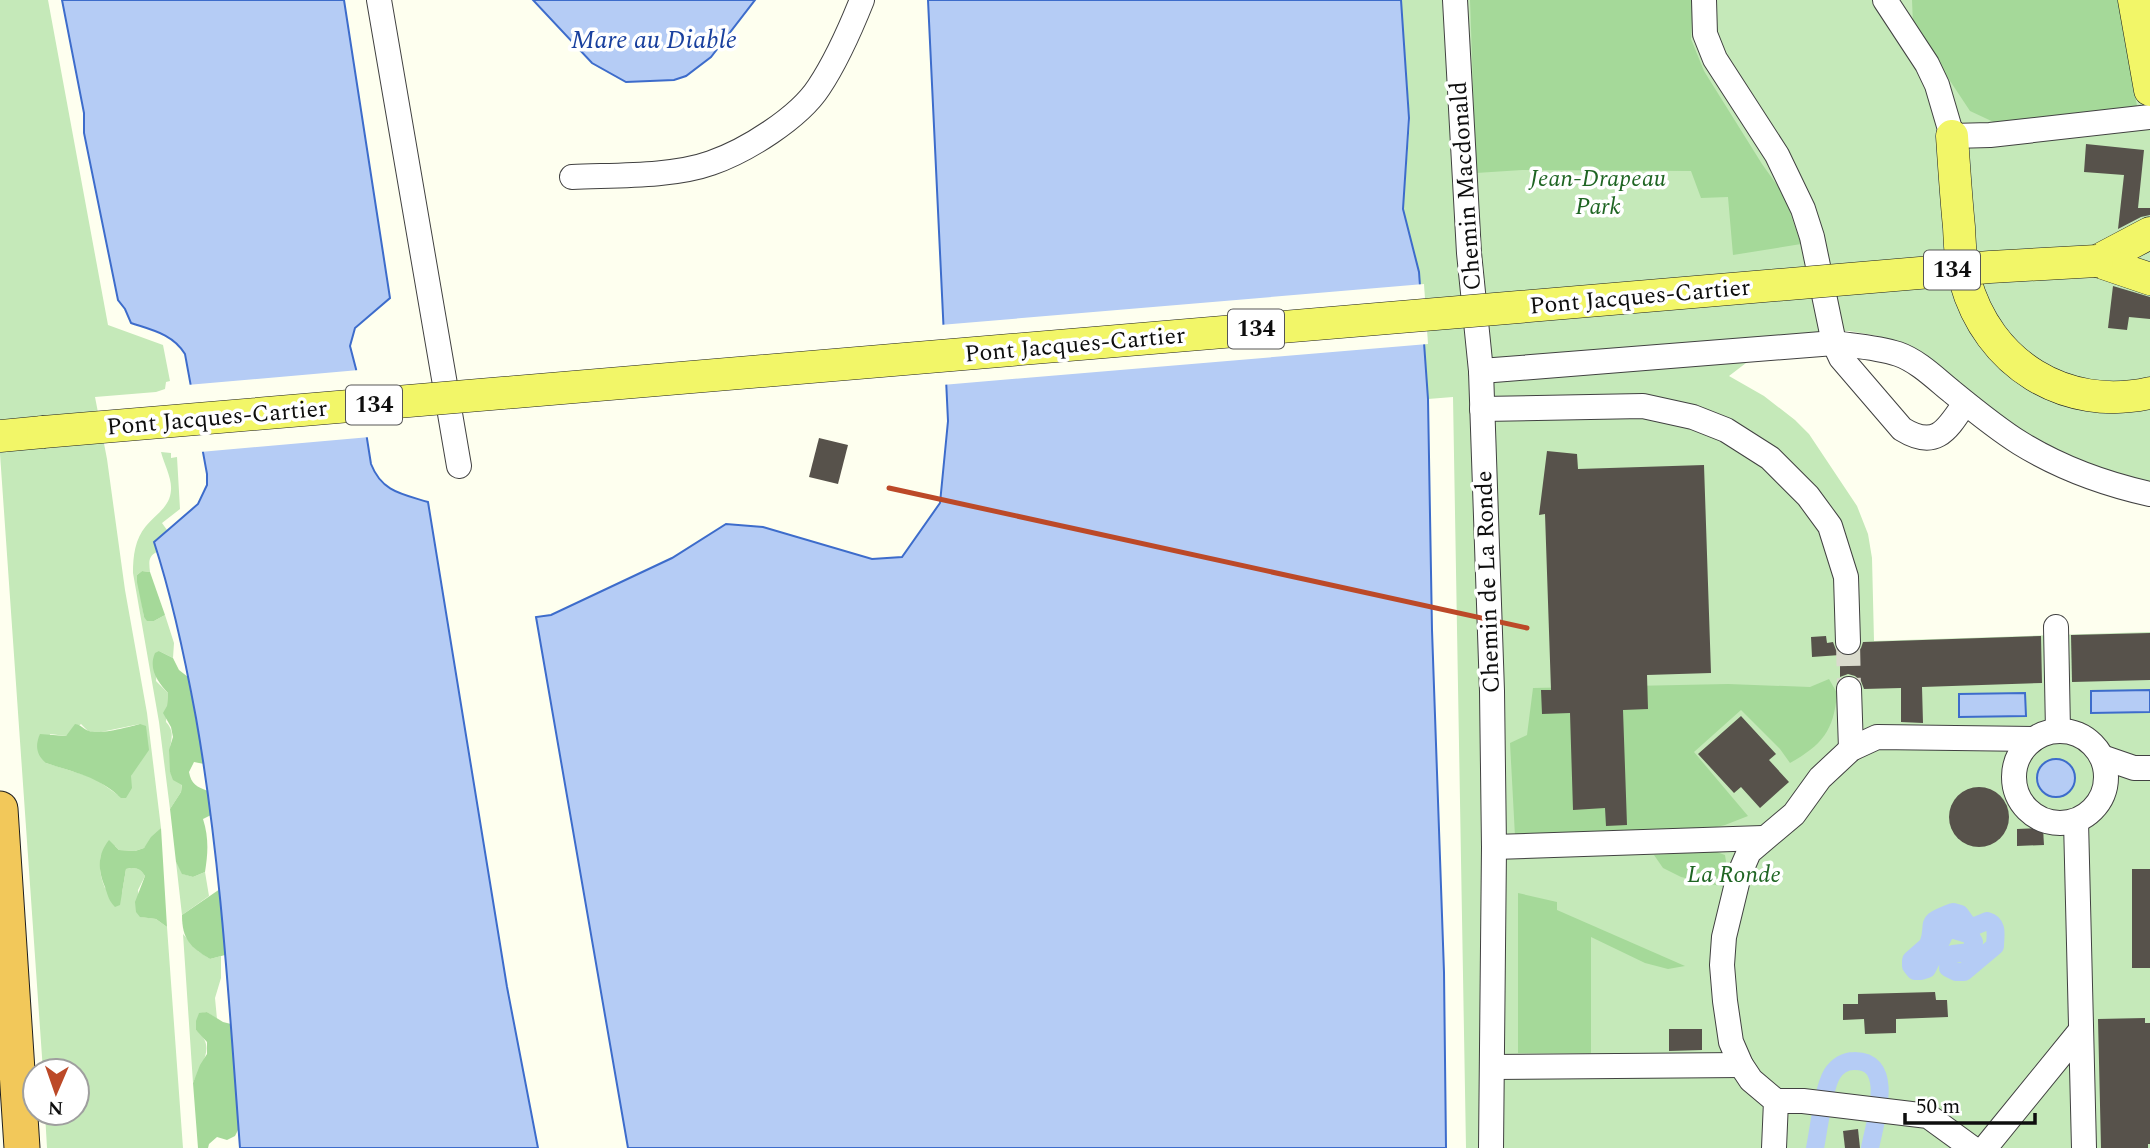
<svg xmlns="http://www.w3.org/2000/svg" width="2150" height="1148" font-family="Spectral,serif">
  <style>
    .green { fill: #c5e9b9; fill-rule: evenodd }
    .forest { fill: #a5d999 }
    .water { fill: #b5ccf5; stroke: #3d6ccb; stroke-width: 2 }
    .pier { fill: #feffef }
    .lines { fill: none; stroke-linecap: round; stroke-linejoin: round }
    .canal { stroke: #b5ccf5; stroke-width: 18 }
    .building { fill: #57524b }
    .minor-tunnel { stroke: #dadbcd; stroke-width: 24; stroke-dasharray: 24 12; stroke-linecap: butt }
    .minor-casing { stroke: #414141; stroke-width: 26 }
    .major-casing { stroke: #1f1f1f; stroke-width: 33 }
    .highway-casing { stroke: #1f1f1f; stroke-width: 37 }
    .minor { stroke: #fff; stroke-width: 24 }
    .major { stroke: #f2f668; stroke-width: 32 }
    .highway { stroke: #f2c85a; stroke-width: 35 }
    .rail { stroke: #bc4928; stroke-width: 5 }
    .major-bridge-casing { stroke: #1f1f1f; stroke-width: 33; stroke-linecap: butt }
    .major-bridge { stroke: #f2f668; stroke-width: 32 }
    .labels { text-anchor: middle; dominant-baseline: central; stroke-width: 7; stroke-linejoin: round; paint-order: stroke }
    .shield { fill: #fff; stroke: #565656; stroke-width: 2 }
    .shield-label { font-size: 23px; font-weight: bold; fill: #0e0e0e }
    .park-label { font-size: 24px; font-style: italic; fill: #1f6523; stroke: #fff }
    .street-label { font-size: 24px; fill: #0e0e0e; stroke: #fff }
    .water-label { font-size: 26px; font-style: italic; fill: #19409e; stroke: #fff }
  </style>
  <rect width="100%" height="100%" fill="#feffef"/>
  <g class="green">
    <path d="M0,0H48L108,325L163,345L170,381L166,382L165,389L156,392L95,397L107,459L125,590L147,713L161,828L144,848L135,851L119,850L115,846L101,855C99,868 100,876 105,888L122,893L126,869C136,867 140,868 145,876L138,890L141,917L156,919L167,927L183,1148H47L45,1113H77V1071H43L0,454ZM81,724L88,731L96,733L140,724L131,776L118,795L94,778L46,763L50,734L66,736Z"/>
    <path d="M1401,0H2150V483L2108,471L2067,455L2028,434L2000,417L1904,345L1878,336L1849,331L1780,337L1729,376L1764,396L1795,420L1809,434L1857,506L1868,534L1872,558L1874,641L2150,632V1148H1466L1453,397L1428,399L1419,272L1403,209L1410,122Z"/>
    <path d="M161,452L171,453V458L177,457L180,509L162,523L167,530L154,542L157,552C148,556 149,562 150,572L142,571L137,575L144,617L154,621L165,615L174,643L173,658L159,651L156,681L168,693L166,722C175,732 171,738 170,749C169,756 171,764 170,772L182,784L181,792L170,809L159,722L133,573C133,556 135,539 146,526C156,514 170,507 171,490C172,478 164,464 161,452Z"/>
    <path d="M176,862L183,874L193,877L205,872L209,896L182,915Z"/>
    <path d="M183,934L198,951L210,959L221,956V978L215,998L217,1019L207,1012L199,1014L196,1030C217,1046 201,1064 193,1083Z"/>
  </g>
  <g class="forest">
    <path d="M1470,0H1693L1691,39L1704,71L1762,164L1784,195L1801,244L1733,255L1728,197L1701,198L1691,171L1522,170L1476,173Z"/>
    <path d="M1912,0H2150V17L2125,38L2137,106L2073,113L2000,125L1970,111L1913,25Z"/>
    <path d="M142,571L150,572L165,615L154,621H147L144,617L137,582V575Z"/>
    <path d="M159,651L173,658L179,670L188,677L204,764L194,762L189,772C191,784 197,787 208,791L211,815L203,819C209,838 208,853 205,872L193,877L182,874L176,862L170,809L181,792L182,785L173,780L170,772L169,750L173,737L171,727L163,713L167,706L168,693C158,682 148,669 155,653Z"/>
    <path d="M1829,679L1837,693C1834,731 1822,745 1790,763L1780,749L1741,710L1694,752L1748,816L1725,825L1695,832L1515,836L1510,743L1527,735L1533,688L1728,684L1810,687Z"/>
    <path d="M75,724C82,725 83,729 89,731C99,735 129,727 140,724L146,726L149,750L131,776L132,788L126,798H121C98,776 75,773 46,763C36,755 35,745 40,734L66,736Z"/>
    <path d="M161,828L167,927L156,919L140,917L136,912L135,902L145,876C140,868 135,867 126,869L120,905L115,907C109,901 108,896 105,887C98,870 97,855 109,840L119,850L135,851L144,848L151,837Z"/>
    <path d="M1714,851L1725,855L1727,868L1724,887L1681,877L1663,868L1654,855Z"/>
    <path d="M220,889L225,955L210,959C190,947 182,939 182,915Z"/>
    <path d="M1518,893L1557,902V910L1685,966L1668,969L1645,963L1591,937V1053H1518Z"/>
    <path d="M207,1012L223,1022L231,1024L239,1128L235,1136L227,1140L217,1137L209,1144L208,1148H198L193,1083L200,1065L207,1054V1042L196,1030V1021L199,1013Z"/>
  </g>
  <g class="water">
    <path d="M62,0H344L390,298L355,328L350,346L356,369L371,464C382,492 402,494 428,502L507,987L538,1148H240C229,1004 221,860 196,718C185,658 173,600 154,542L198,504L207,485V474L185,354C173,334 152,330 131,323L125,309L118,300L84,133V113Z"/>
    <path d="M533,0H755L711,57L686,76L674,80L626,82L592,63Z"/>
    <path d="M928,0H1401L1409,118L1403,209L1419,272L1428,399L1432,630L1444,972L1446,1148H628L536,617L551,615L672,558L726,524L763,527L872,559L902,557L940,503L948,421Z"/>
    <path d="M2150,690V712L2091,713V691Z"/>
    <path d="M2025,693L2026,716L1959,717V694Z"/>
    <circle cx="2056" cy="778" r="19"/>
  </g>
  <g class="pier">
    <path d="M1424,284L1428,344L942,385L940,325Z"/>
    <path d="M359,370L370,437L200,452L187,385Z"/>
  </g>
  <g class="lines">
    <g class="canal">
      <path d="M1953,912L1960,914L1968,925L1975,926L1987,921C1999,924 1995,937 1995,946L1964,972H1956L1948,968L1949,958L1953,954L1970,952L1974,942L1970,935L1951,929L1945,933L1927,969L1921,971H1915L1911,966V960L1928,945C1937,921 1921,924 1953,912Z"/>
      <path d="M1815,1148C1819,1129 1823,1089 1832,1074C1837,1066 1845,1061 1854,1061C1897,1060 1874,1125 1870,1148"/>
    </g>
  </g>
  <g class="building">
    <path d="M2086,144L2144,150L2138,208H2150V215L2141,217L2118,229L2124,175L2084,172Z"/>
    <path d="M2113,286L2150,297V319L2129,317L2127,330L2108,328Z"/>
    <path d="M819,438L848,445L838,484L809,477Z"/>
    <path d="M1547,451L1577,454L1578,469L1704,465L1711,673L1647,675L1648,709L1623,710L1627,825L1606,826L1605,808L1573,810L1570,713L1542,714L1541,690H1551L1545,514L1539,515Z"/>
    <path d="M2150,633V680L2072,682L2071,635Z"/>
    <path d="M1826,636L1827,643L1833,642L1836,650L1840,655L1848,657L1856,654L1861,648L1863,642L2041,636L2042,683L1922,687L1923,723L1901,722V688L1864,689L1861,681L1855,676L1848,674L1840,677V655L1812,657L1811,637Z"/>
    <path d="M1741,716L1776,754L1769,760L1789,782L1760,808L1741,787L1734,793L1698,754Z"/>
    <circle cx="1979" cy="817" r="30"/>
    <path d="M2043,828L2044,845L2017,846V829Z"/>
    <rect x="2132" y="869" width="18" height="99"/>
    <path d="M1935,992L1936,1000H1947L1948,1017L1896,1019V1033L1865,1034L1864,1019L1843,1020V1004H1858V994Z"/>
    <path d="M2145,1018V1023H2150V1144H2148V1148H2101L2098,1019Z"/>
    <path d="M1669,1029H1702V1050L1669,1051Z"/>
    <path d="M1858,1129L1860,1148H1845L1843,1131Z"/>
  </g>
  <g class="lines">
    <path class="minor-tunnel" d="M1848,642L1849,689"/>
    <defs>
      <g id="minor">
        <path d="M379,0L459,466"/>
        <path d="M1455,0L1469,253L1481,371L1492,691L1494,847L1491,1148"/>
        <path d="M1704,0L1705,34L1715,59L1777,155L1803,209L1812,237L1834,343L1841,358L1902,429C1936,450 1947,430 1965,403"/>
        <path d="M1885,0L1927,64L1937,85L1952,136L1990,135L2150,117"/>
        <path d="M572,177C614,175 672,177 711,163C746,151 799,118 819,87C837,60 850,30 862,0"/>
        <path d="M1481,371L1834,343C1855,346 1877,347 1898,354C1918,361 1935,378 1951,391C1973,409 1996,428 2020,443C2059,467 2105,484 2150,494"/>
        <path d="M1482,409L1643,406L1693,417L1726,430L1770,458L1808,496L1830,526L1846,577L1848,642"/>
        <path d="M2056,627L2058,731"/>
        <path d="M1849,689L1851,749"/>
        <circle cx="2060" cy="777" r="46"/>
        <path d="M2102,757L2134,768H2150"/>
        <path d="M2076,821L2084,1148"/>
        <path d="M1494,847L1763,838"/>
        <path d="M1492,1067L1741,1065"/>
        <path d="M1776,1101H1803L1928,1116L1972,1148"/>
        <path d="M1774,1148L1776,1101L1751,1080L1741,1065L1731,1042L1725,1001L1722,965L1724,937L1739,875L1749,852L1794,814L1820,778L1851,749L1877,737L2034,739"/>
        <path d="M1985,1148L2081,1030"/>
      </g>
      <g id="major">
        <path d="M2134,0L2150,90"/>
        <path d="M1952,136C1954,166 1956,197 1959,227C1960,244 1960,263 1965,280C1988,364 2065,412 2150,393"/>
        <path d="M2097,261L2150,233"/>
        <path d="M2097,261L2150,279"/>
        <path d="M0,436L43,432"/>
      </g>
      <path id="highway" d="M0,809L22,1148"/>
    </defs>
    <use href="#minor" class="minor-casing"/>
    <use href="#major" class="major-casing"/>
    <use href="#highway" class="highway-casing"/>
    <use href="#minor" class="minor"/>
    <use href="#major" class="major"/>
    <use href="#highway" class="highway"/>
    <path class="rail" d="M889,488L1527,628"/>
    <defs>
      <path id="major-bridge" d="M43,432L1990,267L2097,261"/>
    </defs>
    <use href="#major-bridge" class="major-bridge-casing"/>
    <use href="#major-bridge" class="major-bridge"/>
  </g>
  <g class="labels">
    <g class="shield">
      <rect x="1924" y="250.5" width="56" height="39" rx="5"/>
      <rect x="1228" y="309.5" width="56" height="39" rx="5"/>
      <rect x="346" y="385.5" width="56" height="39" rx="5"/>
    </g>
    <g class="shield-label">
      <text x="1952" y="270">134</text>
      <text x="1256" y="329">134</text>
      <text x="374" y="405">134</text>
    </g>
    <g class="park-label">
      <text x="1598" y="179">Jean-Drapeau<tspan x="1598" dy="28">Park</tspan></text>
      <text x="1734" y="875">La Ronde</text>
    </g>
    <g class="street-label">
      <text transform="translate(1466 186) rotate(-94)">Chemin Macdonald</text>
      <text transform="translate(1640 297) rotate(-5)">Pont Jacques-Cartier</text>
      <text transform="translate(1075 345) rotate(-5)">Pont Jacques-Cartier</text>
      <text transform="translate(217 418) rotate(-5)">Pont Jacques-Cartier</text>
      <text transform="translate(1488 582) rotate(-92)">Chemin de La Ronde</text>
    </g>
    <g class="water-label">
      <text x="654" y="40">Mare au Diable</text>
    </g>
  </g>
  <g transform="translate(56 1092) rotate(182)"><circle r="33" fill="#ffffff" stroke="#9f9f9f" stroke-width="2"/>
  <path d="M0-5L12 26L0 18L-12 26Z" fill="#bc4928"/>
  <text y="-10" font-size="19" font-weight="bold" text-anchor="middle" fill="#0e0e0e">N</text>
  </g>
  <path d="M1905 1113v10h130v-10" fill="none" stroke="#0e0e0e" stroke-width="3.5"/>
  <text x="1916" y="1113" font-size="21" fill="#0e0e0e" stroke="#ffffff" stroke-width="5" paint-order="stroke">50 m</text>
</svg>
